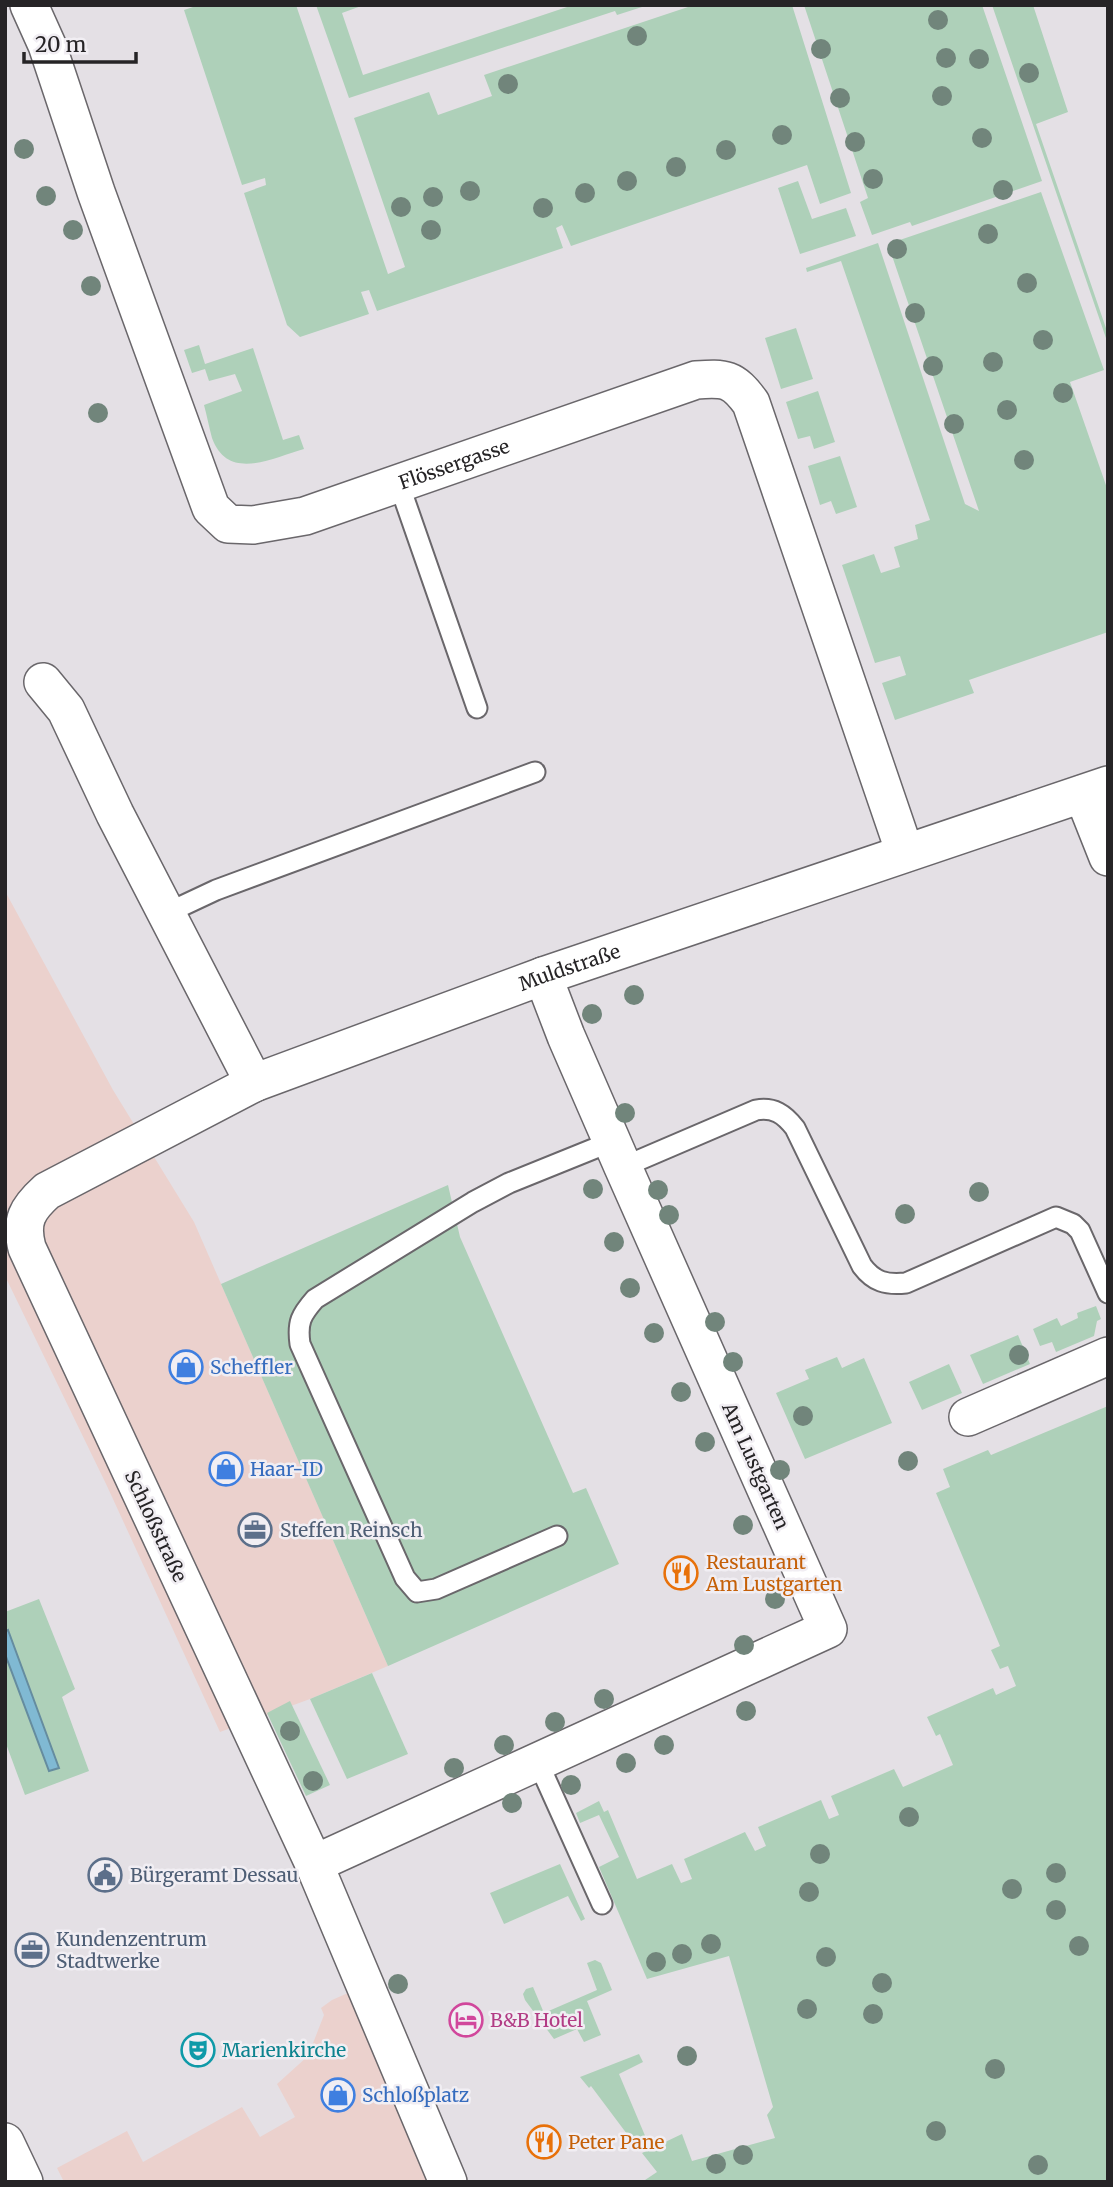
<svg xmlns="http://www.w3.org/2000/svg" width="1113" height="2187" font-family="Merriweather,serif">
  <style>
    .commercial { fill: #ebd1cd }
    .green { fill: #aed0b9 }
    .water { fill: #80b9d3; stroke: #658c9f; stroke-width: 2 }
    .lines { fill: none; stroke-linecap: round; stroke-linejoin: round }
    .lane-casing { stroke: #6a676b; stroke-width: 23 }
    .street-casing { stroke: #6a676b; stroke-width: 40 }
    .lane { stroke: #fff; stroke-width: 19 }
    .street { stroke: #fff; stroke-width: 37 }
    .tree { fill: #71857b }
    .labels { text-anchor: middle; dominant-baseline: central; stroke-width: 5; stroke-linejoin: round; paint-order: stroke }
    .street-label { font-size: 19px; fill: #262426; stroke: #f1eef3 }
    .shop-label { font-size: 19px; fill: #366cbe; stroke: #f1eef3; text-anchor: start }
    .service-label { font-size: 19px; fill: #4e5e75; stroke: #f1eef3; text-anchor: start }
    .food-label { font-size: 19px; fill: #c56008; stroke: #f1eef3; text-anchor: start }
    .hotel-label { font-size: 19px; fill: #b23c85; stroke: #f1eef3; text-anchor: start }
    .culture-label { font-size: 19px; fill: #0d838f; stroke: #f1eef3; text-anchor: start }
  </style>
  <rect width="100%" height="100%" fill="#e4e0e5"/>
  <g class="commercial">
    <path d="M5,891L113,1090L194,1222L388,1666L310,1699L220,1732L107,1486L5,1276Z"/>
    <path d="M348,1993L431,2182H64L57,2168L127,2131L143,2162L242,2107L260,2137L295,2117L277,2084L308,2056L324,2015L321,2008L332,2000Z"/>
  </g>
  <g class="green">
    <path d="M199,5H296L388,274L405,267L354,118L429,92L438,115L492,96L484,75L694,5H792L851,193L820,204L807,165L571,246L562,225L556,228L563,248L377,311L369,290L361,292L369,314L300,337L287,325L244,193L266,185L265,178L242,185L184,10Z"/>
    <path d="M316,5H364L342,13L363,75L573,5H642V7L617,15L615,11L349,98Z"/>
    <path d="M804,5H982L1042,181L912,226L910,222L872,235L860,202L868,198Z"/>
    <path d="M992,5H1033L1068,112L1036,124L1108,334V344Z"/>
    <path d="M798,181L812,219L846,208L856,236L800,254L778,188Z"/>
    <path d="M1041,192L1104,370L1070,382L1108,491V632L969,680L974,693L895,720L882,683L906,675L900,656L875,663L842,565L874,554L881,573L900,567L894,547L918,539L915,525L930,520L841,261L807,272L806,268L878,243L965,504L979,511L888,244Z"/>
    <path d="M796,328L813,379L781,389L765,338Z"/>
    <path d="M199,345L205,364L253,348L283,440L299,435L304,449C272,458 228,482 212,438C209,427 207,416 204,405L242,391L235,374L209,381L205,369L192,373L184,350Z"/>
    <path d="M818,391L835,442L814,449L810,436L798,439L786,402Z"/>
    <path d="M840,456L857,507L836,514L831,501L820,505L808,466Z"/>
    <path d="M448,1185L460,1237L573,1493L586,1488L619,1564L388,1666L221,1284Z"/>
    <path d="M1096,1306L1101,1319L1097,1321L1094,1336L1056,1352L1052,1342L1040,1346L1033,1329L1057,1318L1061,1326L1078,1318L1077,1313Z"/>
    <path d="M1018,1335L1030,1364L983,1384L970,1355Z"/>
    <path d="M837,1357L842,1368L864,1358L892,1423L805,1459L776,1393L809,1379L805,1370Z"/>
    <path d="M949,1364L962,1393L922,1410L909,1382Z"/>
    <path d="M1108,1406V2182H642L657,2172L642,2153L682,2134L692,2161L775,2138L767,2115L773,2107L729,1956L647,1979L599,1867L619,1857L599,1815L580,1823L576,1813L599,1801L604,1812L608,1810L637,1879L672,1864L681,1883L692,1879L684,1859L745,1832L755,1851L766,1846L758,1827L821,1800L829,1819L839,1815L831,1796L894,1769L903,1787L953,1765L940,1734L936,1736L927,1717L993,1688L996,1695L1016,1686L1008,1666L1000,1669L991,1650L1000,1646L936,1493L950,1487L943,1469L988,1450L991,1455Z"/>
    <path d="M39,1599L75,1689L62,1697L89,1771L25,1795L5,1741V1612Z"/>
    <path d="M372,1673L408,1754L347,1779L310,1699Z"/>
    <path d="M290,1701L330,1785L306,1796L267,1713Z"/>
    <path d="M560,1864L585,1919L581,1921L568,1896L504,1924L490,1893Z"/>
    <path d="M595,1960L601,1963L612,1990L587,2001L601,2035L584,2042L577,2029L554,2039L525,2000L523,1994L526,1989L533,1987L544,2013L597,1990L587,1963Z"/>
    <path d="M639,2054L643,2062L619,2074L646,2138L636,2146L591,2086L589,2088L580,2077Z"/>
  </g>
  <path class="water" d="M8,1630L59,1768L49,1771L5,1654V1632Z"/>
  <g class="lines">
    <defs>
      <g id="lane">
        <path d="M399,484L477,708"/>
        <path d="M167,913L216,890L535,772"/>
        <path d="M623,1167L756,1110C774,1107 784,1114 795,1128L862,1266C874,1282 886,1285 906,1283L1056,1217L1073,1224L1080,1231L1108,1293"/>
        <path d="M557,1536L436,1589L417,1592L405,1578L300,1344C297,1322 301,1315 315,1299L473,1202L509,1183L613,1141"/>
        <path d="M537,1760L602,1904"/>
      </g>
      <g id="street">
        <path id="s1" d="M29,5L47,45L96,192L211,508L228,524L253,525L305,516L696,380C725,378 733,378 751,403L905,853"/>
        <path d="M43,682L66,710L115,814L254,1083"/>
        <path d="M1083,794L1108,857"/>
        <path d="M968,1417L1108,1356"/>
        <path d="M314,1864L828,1629L623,1167L566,1036L543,976"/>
        <path d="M5,2142L24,2182"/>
        <path id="s2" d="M448,2182L314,1864L27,1248C20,1221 27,1209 47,1191L254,1083L543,976L1108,785"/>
      </g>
    </defs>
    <use href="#lane" class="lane-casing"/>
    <use href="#street" class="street-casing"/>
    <use href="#lane" class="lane"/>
    <use href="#street" class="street"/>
  </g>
  <g class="tree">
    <circle cx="938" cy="20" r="10"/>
    <circle cx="637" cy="36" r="10"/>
    <circle cx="821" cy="49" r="10"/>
    <circle cx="946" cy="58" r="10"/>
    <circle cx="979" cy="59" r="10"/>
    <circle cx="1029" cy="73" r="10"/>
    <circle cx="508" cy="84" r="10"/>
    <circle cx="942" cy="96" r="10"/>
    <circle cx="840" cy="98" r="10"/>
    <circle cx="782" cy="135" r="10"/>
    <circle cx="982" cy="138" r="10"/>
    <circle cx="855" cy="142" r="10"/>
    <circle cx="24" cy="149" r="10"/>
    <circle cx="726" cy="150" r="10"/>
    <circle cx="676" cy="167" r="10"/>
    <circle cx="873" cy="179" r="10"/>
    <circle cx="627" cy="181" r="10"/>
    <circle cx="1003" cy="190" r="10"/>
    <circle cx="470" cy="191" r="10"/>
    <circle cx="585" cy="193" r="10"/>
    <circle cx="46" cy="196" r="10"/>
    <circle cx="433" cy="197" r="10"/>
    <circle cx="401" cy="207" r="10"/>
    <circle cx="543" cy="208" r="10"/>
    <circle cx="73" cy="230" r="10"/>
    <circle cx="431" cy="230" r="10"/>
    <circle cx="988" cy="234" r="10"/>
    <circle cx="897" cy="249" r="10"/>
    <circle cx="1027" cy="283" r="10"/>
    <circle cx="91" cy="286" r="10"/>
    <circle cx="915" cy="313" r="10"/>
    <circle cx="1043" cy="340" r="10"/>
    <circle cx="993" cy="362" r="10"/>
    <circle cx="933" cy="366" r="10"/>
    <circle cx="1063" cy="393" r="10"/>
    <circle cx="1007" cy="410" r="10"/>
    <circle cx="98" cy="413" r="10"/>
    <circle cx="954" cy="424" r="10"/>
    <circle cx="1024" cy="460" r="10"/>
    <circle cx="634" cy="995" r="10"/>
    <circle cx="592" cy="1014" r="10"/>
    <circle cx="625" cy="1113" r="10"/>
    <circle cx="593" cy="1189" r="10"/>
    <circle cx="658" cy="1190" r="10"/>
    <circle cx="979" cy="1192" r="10"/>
    <circle cx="905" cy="1214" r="10"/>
    <circle cx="669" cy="1215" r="10"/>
    <circle cx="614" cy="1242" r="10"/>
    <circle cx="630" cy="1288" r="10"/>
    <circle cx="715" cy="1322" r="10"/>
    <circle cx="654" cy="1333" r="10"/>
    <circle cx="1019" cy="1355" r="10"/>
    <circle cx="733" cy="1362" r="10"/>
    <circle cx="681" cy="1392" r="10"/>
    <circle cx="803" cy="1416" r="10"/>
    <circle cx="705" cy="1442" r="10"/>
    <circle cx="908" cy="1461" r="10"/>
    <circle cx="780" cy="1470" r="10"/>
    <circle cx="743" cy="1525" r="10"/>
    <circle cx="775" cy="1599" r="10"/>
    <circle cx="744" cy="1645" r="10"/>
    <circle cx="604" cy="1699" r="10"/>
    <circle cx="746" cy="1711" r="10"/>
    <circle cx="555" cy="1722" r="10"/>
    <circle cx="290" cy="1731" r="10"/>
    <circle cx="504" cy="1745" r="10"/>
    <circle cx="664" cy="1745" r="10"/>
    <circle cx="626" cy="1763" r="10"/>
    <circle cx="454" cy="1768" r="10"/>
    <circle cx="313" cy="1781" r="10"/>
    <circle cx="571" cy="1785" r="10"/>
    <circle cx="512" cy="1803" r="10"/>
    <circle cx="909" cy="1817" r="10"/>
    <circle cx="820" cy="1854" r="10"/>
    <circle cx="1056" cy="1873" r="10"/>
    <circle cx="1012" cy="1889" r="10"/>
    <circle cx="809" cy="1892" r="10"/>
    <circle cx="1056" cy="1910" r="10"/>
    <circle cx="711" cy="1944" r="10"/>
    <circle cx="1079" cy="1946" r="10"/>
    <circle cx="682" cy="1954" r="10"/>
    <circle cx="826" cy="1957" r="10"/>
    <circle cx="656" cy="1962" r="10"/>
    <circle cx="882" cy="1983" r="10"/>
    <circle cx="398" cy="1984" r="10"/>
    <circle cx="807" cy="2009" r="10"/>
    <circle cx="873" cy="2014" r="10"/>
    <circle cx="687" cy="2056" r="10"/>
    <circle cx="995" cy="2069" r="10"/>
    <circle cx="936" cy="2131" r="10"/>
    <circle cx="743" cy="2155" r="10"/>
    <circle cx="716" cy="2164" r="10"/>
    <circle cx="1038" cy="2165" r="10"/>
  </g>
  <defs>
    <symbol id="shop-ring" viewBox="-11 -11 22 22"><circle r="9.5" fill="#f1eef3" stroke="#3f7fe0" stroke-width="1.5"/><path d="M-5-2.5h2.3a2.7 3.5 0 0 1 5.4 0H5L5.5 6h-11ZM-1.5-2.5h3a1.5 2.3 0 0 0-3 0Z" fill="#3f7fe0"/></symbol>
    <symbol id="office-ring" viewBox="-11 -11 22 22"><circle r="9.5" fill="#f1eef3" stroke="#5c6f8a" stroke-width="1.5"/><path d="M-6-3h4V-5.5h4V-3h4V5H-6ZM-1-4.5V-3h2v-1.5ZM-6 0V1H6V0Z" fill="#5c6f8a"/></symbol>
    <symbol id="restaurant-ring" viewBox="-11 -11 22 22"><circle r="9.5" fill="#f1eef3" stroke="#e8710a" stroke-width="1.5"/><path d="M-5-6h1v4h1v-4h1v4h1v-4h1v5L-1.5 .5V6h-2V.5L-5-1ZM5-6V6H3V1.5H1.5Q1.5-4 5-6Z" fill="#e8710a"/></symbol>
    <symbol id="civic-ring" viewBox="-11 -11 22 22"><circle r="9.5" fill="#f1eef3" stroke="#5c6f8a" stroke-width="1.5"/><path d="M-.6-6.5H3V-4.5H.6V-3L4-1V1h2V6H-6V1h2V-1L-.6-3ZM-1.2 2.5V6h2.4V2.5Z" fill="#5c6f8a"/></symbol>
    <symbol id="hotel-ring" viewBox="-11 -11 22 22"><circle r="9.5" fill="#f1eef3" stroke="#d1479c" stroke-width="1.5"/><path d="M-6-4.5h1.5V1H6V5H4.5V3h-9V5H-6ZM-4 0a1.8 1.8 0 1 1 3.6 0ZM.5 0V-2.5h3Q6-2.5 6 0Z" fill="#d1479c"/></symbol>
    <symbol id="theatre-ring" viewBox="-11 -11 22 22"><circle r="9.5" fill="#f1eef3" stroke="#0f9aa8" stroke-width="1.5"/><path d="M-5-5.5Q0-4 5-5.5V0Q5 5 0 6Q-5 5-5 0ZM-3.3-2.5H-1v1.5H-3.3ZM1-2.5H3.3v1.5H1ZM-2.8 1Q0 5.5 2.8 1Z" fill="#0f9aa8"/></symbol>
  </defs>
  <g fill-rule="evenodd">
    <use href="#shop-ring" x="167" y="1348" width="38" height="38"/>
    <use href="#shop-ring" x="207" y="1450" width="38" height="38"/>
    <use href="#office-ring" x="236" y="1511" width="38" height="38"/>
    <use href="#restaurant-ring" x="662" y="1554" width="38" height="38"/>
    <use href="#civic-ring" x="86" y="1856" width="38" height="38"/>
    <use href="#office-ring" x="13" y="1931" width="38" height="38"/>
    <use href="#hotel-ring" x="447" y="2001" width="38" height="38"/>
    <use href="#theatre-ring" x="179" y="2031" width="38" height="38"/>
    <use href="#shop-ring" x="319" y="2076" width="38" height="38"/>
    <use href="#restaurant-ring" x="525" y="2123" width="38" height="38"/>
  </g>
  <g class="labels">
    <g class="street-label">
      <text stroke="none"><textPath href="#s1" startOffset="794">Flössergasse</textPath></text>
      <text stroke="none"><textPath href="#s2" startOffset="1659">Muldstraße</textPath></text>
      <text transform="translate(756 1466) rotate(66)">Am Lustgarten</text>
      <text transform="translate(156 1526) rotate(65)">Schloßstraße</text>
    </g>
    <g class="shop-label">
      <text x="210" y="1367">Scheffler</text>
      <text x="250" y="1469">Haar-ID</text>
      <text x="362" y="2095">Schloßplatz</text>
    </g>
    <g class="service-label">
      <text x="280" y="1530">Steffen Reinsch</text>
      <text x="130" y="1875">Bürgeramt Dessau</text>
      <text x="56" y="1939">Kundenzentrum<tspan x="56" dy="22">Stadtwerke</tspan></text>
    </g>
    <g class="food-label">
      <text x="706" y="1562">Restaurant<tspan x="706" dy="22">Am Lustgarten</tspan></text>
      <text x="568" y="2142">Peter Pane</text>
    </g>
    <g class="hotel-label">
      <text x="490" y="2020">B&amp;B Hotel</text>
    </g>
    <g class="culture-label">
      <text x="222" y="2050">Marienkirche</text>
    </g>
  </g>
  <rect width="1113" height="2187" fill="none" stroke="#262426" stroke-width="14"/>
  <path d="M24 52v10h112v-10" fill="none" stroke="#262426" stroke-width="3.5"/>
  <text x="35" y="52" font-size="21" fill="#262426" stroke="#f1eef3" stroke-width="5" paint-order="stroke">20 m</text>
</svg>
